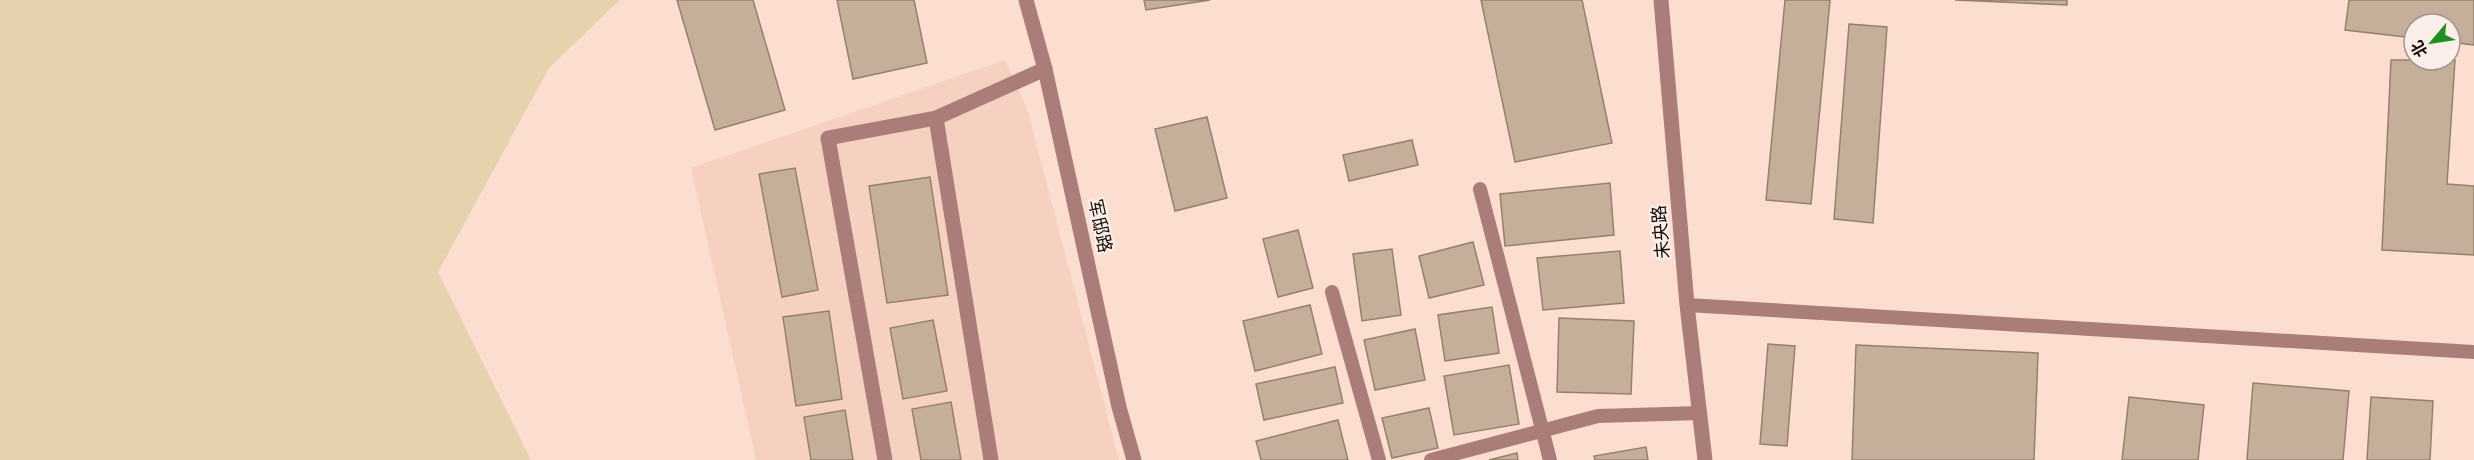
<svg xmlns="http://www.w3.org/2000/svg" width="2474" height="460" font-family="Signika,'Noto Sans SC',sans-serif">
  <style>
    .built { fill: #f6d1c1 }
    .green { fill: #e6d3ae }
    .building { fill: #c5af9b; stroke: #95806e; stroke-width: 1.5 }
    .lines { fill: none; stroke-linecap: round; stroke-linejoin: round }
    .service { stroke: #aa7d78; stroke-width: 14 }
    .minor { stroke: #aa7d78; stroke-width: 15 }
    .tertiary { stroke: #aa7d78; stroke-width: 15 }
    .labels { text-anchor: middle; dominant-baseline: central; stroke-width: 4.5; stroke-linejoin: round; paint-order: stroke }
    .street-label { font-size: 18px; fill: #150b07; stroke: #fcefea }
  </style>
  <rect width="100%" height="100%" fill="#fcded1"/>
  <path class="built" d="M1005,60L1027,108L1119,460H756L691,168Z"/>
  <path class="green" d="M0,0H620L549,68L438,272L531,460H0Z"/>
  <g class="building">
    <path d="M677,0H753L785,110L715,130Z"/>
    <path d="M837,0H914L927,63L853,79Z"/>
    <path d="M1144,0H1210L1146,10Z"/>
    <path d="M1481,0H1582L1612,143L1515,162Z"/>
    <path d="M1785,0H1830L1811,204L1766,200Z"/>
    <path d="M1955,0H2067V5Z"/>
    <path d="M2349,0H2474V45L2450,42V24H2414V38L2345,30Z"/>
    <path d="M1849,24L1887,27L1873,223L1834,219Z"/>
    <path d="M2391,60H2455L2447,184L2474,186V255L2382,250Z"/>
    <path d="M1207,117L1227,198L1175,211L1155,129Z"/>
    <path d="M1412,140L1418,165L1349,181L1343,155Z"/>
    <path d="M795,168L818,290L782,297L759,174Z"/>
    <path d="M930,177L948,295L887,303L869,186Z"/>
    <path d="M1610,183L1614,235L1505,246L1500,194Z"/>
    <path d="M1298,230L1313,288L1278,297L1263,239Z"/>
    <path d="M1473,242L1484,285L1429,298L1419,256Z"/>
    <path d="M1392,249L1401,315L1362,321L1353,254Z"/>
    <path d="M1620,251L1624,303L1543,310L1537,258Z"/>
    <path d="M1310,305L1322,354L1255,371L1243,321Z"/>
    <path d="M1492,307L1499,353L1445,361L1438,315Z"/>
    <path d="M829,311L842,399L796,406L783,317Z"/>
    <path d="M1559,318L1634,321L1631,394L1557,392Z"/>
    <path d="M933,320L947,391L903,399L890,328Z"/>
    <path d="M1415,329L1425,380L1375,390L1364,340Z"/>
    <path d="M1768,344L1795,346L1787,446L1760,444Z"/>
    <path d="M1856,345L2038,353L2034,460H1852Z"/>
    <path d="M1509,365L1519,424L1454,435L1444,376Z"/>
    <path d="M1335,367L1343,403L1264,420L1256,384Z"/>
    <path d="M2253,383L2349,391L2343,460H2247Z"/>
    <path d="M2129,397L2204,405L2198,460H2122Z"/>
    <path d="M2371,397L2433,401L2430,460H2367Z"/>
    <path d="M951,402L961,460H921L912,409Z"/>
    <path d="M1429,408L1438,448L1392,458L1382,418Z"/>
    <path d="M845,410L853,460H811L804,417Z"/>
    <path d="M1338,420L1348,460H1261L1256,441Z"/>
    <path d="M1646,447L1648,460H1595L1594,456Z"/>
    <path d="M1517,453L1518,460H1489Z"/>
  </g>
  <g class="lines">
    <g class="service">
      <path d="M1480,189L1550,460"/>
      <path d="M1332,292L1379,460"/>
      <path d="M1687,305L2474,352"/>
      <path d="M1431,460L1598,416L1700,413"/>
    </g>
    <g class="minor">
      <path d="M936,118L991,460"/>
      <path d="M885,460L828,138L936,118L1045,69"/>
    </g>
    <g class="tertiary">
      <path d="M1026,0L1045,69L1119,407L1134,460"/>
      <path d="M1661,0L1687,305L1705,460"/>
    </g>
  </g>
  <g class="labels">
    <g class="street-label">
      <text transform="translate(1100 226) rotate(78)">军邸路</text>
      <text transform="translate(1661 232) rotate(-95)">未央路</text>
    </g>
  </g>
  <g transform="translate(2432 42) rotate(241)"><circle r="28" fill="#fcefea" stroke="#a0948f" stroke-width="1.5"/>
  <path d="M0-4.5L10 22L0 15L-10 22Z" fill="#1d921e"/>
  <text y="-9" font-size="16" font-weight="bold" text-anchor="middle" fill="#150b07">北</text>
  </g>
</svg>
